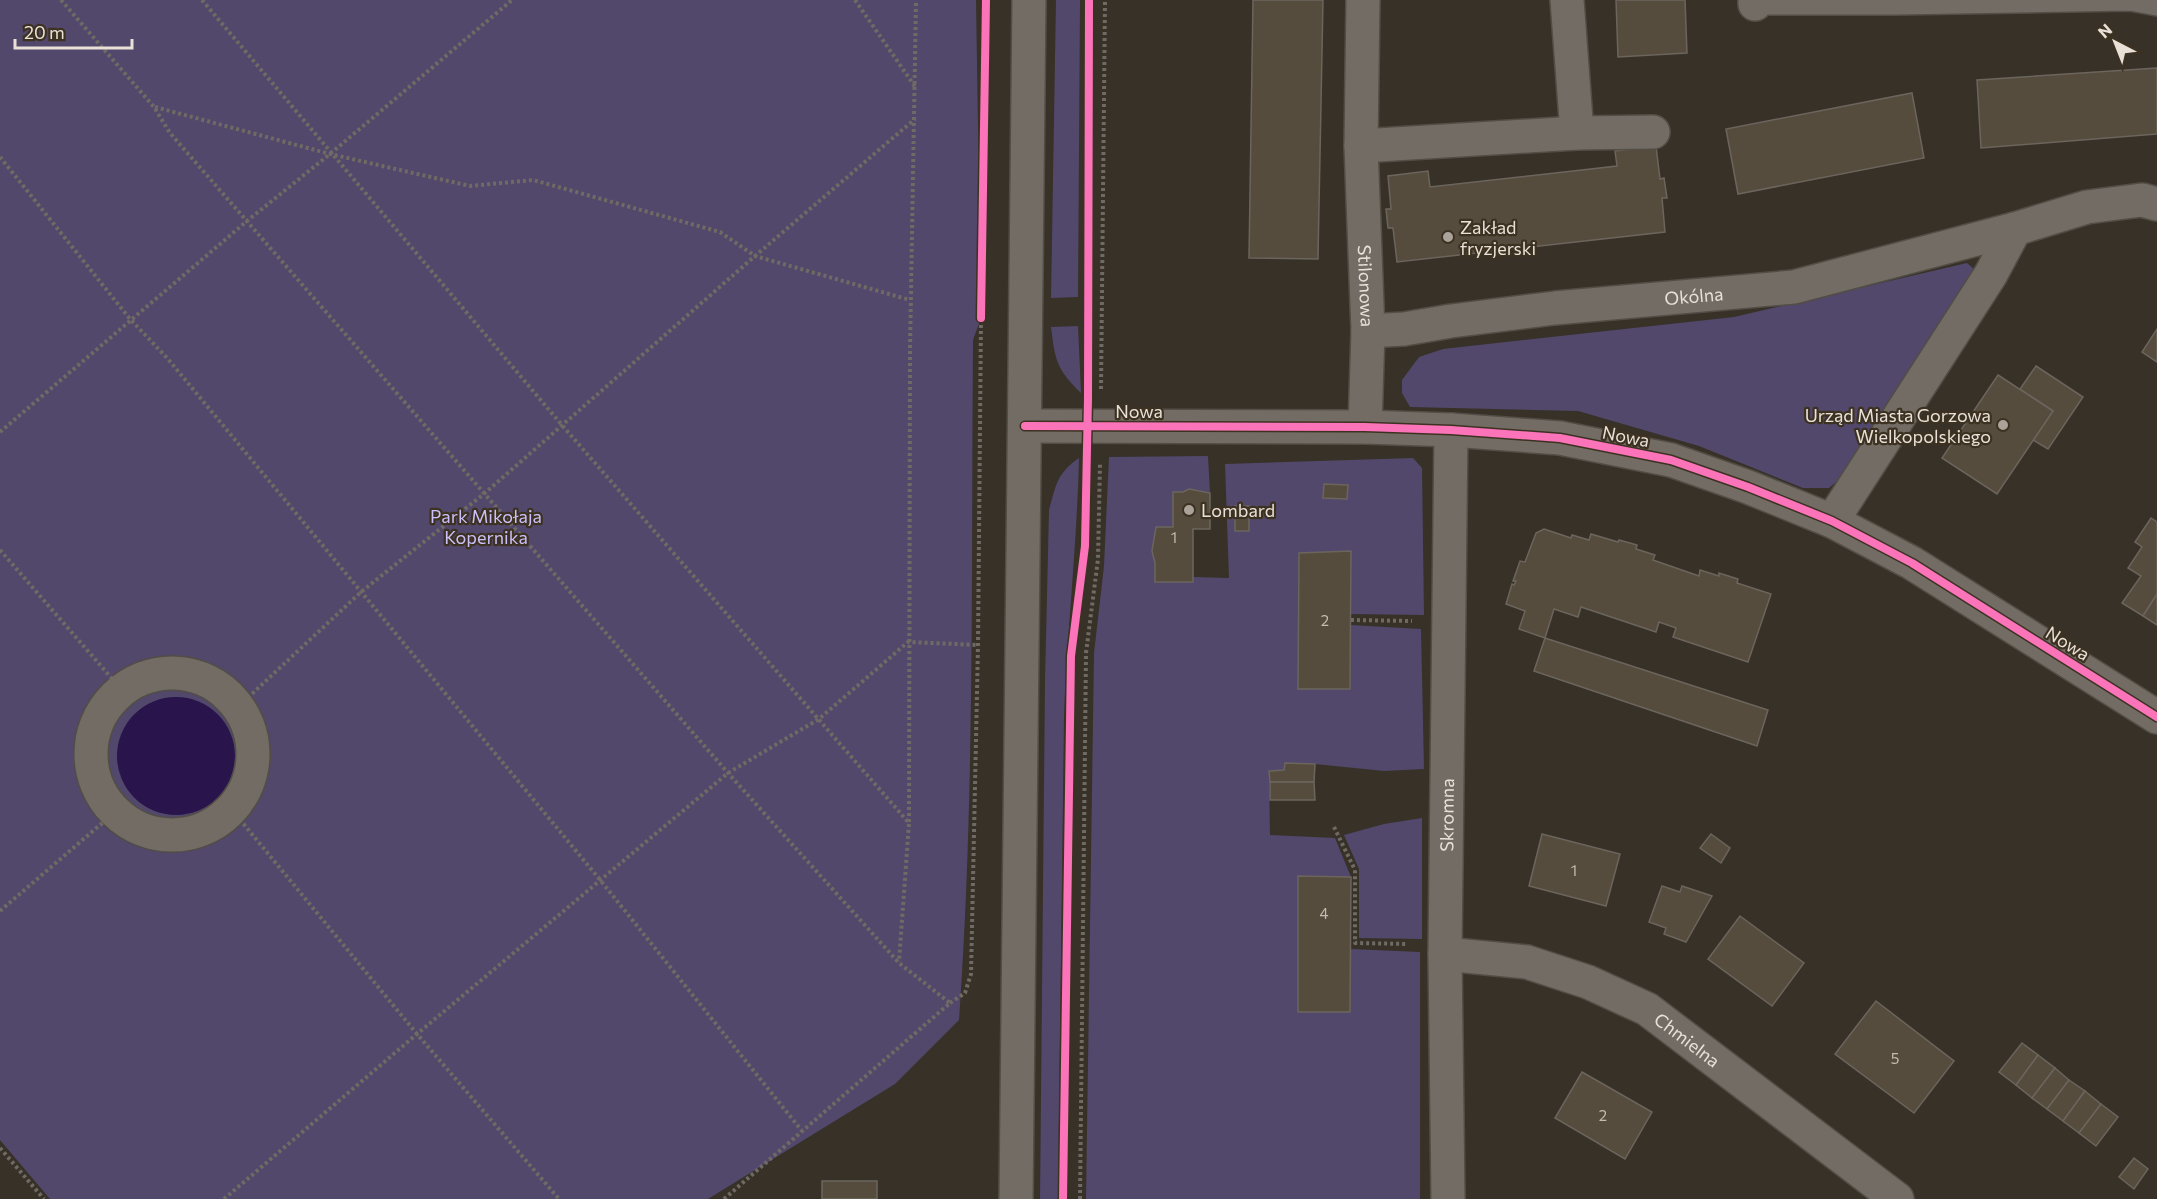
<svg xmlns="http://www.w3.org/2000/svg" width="2157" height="1199" font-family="Commissioner,sans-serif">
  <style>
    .green { fill: #52486b }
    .water { fill: #29144c }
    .building { fill: #564c3d; stroke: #6b655d; stroke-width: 1.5 }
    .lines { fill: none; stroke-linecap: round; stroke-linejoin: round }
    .lane-casing { stroke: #524d45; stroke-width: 24 }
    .street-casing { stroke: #524d45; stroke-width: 36 }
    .secondary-casing { stroke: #524d45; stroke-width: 36 }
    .path { stroke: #6f6b64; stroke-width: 4; stroke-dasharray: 3 3; stroke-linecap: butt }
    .lane { stroke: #726c65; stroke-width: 21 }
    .street { stroke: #726c65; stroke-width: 33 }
    .secondary { stroke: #726c64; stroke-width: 33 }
    .cycleway-casing { stroke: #3d3222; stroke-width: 11 }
    .cycleway { stroke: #fb73b8; stroke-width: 8 }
    .poi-dot { fill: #aba39a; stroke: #3d3222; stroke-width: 2 }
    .labels { text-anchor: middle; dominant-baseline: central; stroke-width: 4.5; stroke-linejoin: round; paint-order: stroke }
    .number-label { font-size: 15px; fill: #c4bcb1 }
    .poi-label { font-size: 18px; fill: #e9e1d8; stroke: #3d3222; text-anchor: start }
    .street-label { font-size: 18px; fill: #e9e1d8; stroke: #3d3222 }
    .park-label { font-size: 18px; fill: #ccc0fb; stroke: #3d3222 }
  </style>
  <rect width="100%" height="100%" fill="#373128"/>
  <g class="green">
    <path d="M0,0H976L981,318L973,340C971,566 975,794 959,1020L895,1084L708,1199H50L0,1140Z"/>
    <path d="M1056,0H1080L1078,297L1051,298Z"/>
    <path d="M1967,263L1975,270L1848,472L1829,488H1803L1699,446L1578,411L1410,407L1402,393V380L1419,357L1443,349L1734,317Z"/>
    <path d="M1078,326L1081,393C1056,369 1055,359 1051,327Z"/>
    <path d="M1208,456L1210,493L1200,492L1173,527L1156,528V582H1192L1193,577L1229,578L1225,464L1413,458L1422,468L1424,615L1351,614V552L1350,625L1421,629L1424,769L1384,771L1315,764L1285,763L1284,770L1269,772L1270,835L1335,838L1351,877H1298V1012H1350L1351,949L1420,952V1199H1086L1094,653L1104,566L1109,457Z"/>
    <path d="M1079,458C1077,545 1067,631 1064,717L1058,1199H1040L1045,681L1049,510C1056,485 1057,473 1079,458Z"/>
    <path d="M1422,818V939L1359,938V869L1344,835L1384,824Z"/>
  </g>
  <circle class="water" cx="176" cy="756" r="59"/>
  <g class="building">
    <path d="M1253,0H1323L1318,259L1249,258Z"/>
    <path d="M1616,0H1685L1687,53L1618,57Z"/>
    <path d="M2157,68V134L1981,148L1977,80Z"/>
    <path d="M1912,93L1924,158L1738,194L1726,129Z"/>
    <path d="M1656,146L1660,179L1664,178L1667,198H1662L1665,232L1397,262L1393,228H1388L1386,209H1391L1388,176L1428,171L1430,187L1617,166L1615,151Z"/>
    <path d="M2157,329V362L2142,352Z"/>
    <path d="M2036,366L2083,397L2048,449L2033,440L2053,411L2020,389Z"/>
    <path d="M1998,375L2053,411L1997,494L1942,458Z"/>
    <path d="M1324,484L1348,485L1347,499L1323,498Z"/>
    <path d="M1189,489L1210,493V529H1193V582H1155V563L1152,551L1156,527H1173V492H1183Z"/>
    <rect x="1235" y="506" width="14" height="25"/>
    <path d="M2151,518L2157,522V594L2143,616L2122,603L2141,576L2128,568L2142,547L2135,542Z"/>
    <path d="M1544,529L1571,538L1572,535L1589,540L1591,534L1618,542L1619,540L1637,545L1636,549L1655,555L1653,560L1699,576L1700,570L1719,576V573L1738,579L1737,583L1771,594L1748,662L1673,637L1676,628L1659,622L1656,632L1581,607L1578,617L1554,609L1545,638L1519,629L1525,611L1506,604L1512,584L1514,585L1516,581H1513L1520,561L1525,562L1536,533Z"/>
    <path d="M1351,551L1350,689H1298L1299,553Z"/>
    <path d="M2157,594V625L2143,616Z"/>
    <path d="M1545,638L1768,710L1757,746L1534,671Z"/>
    <path d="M1285,763L1315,764L1314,782H1270L1269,771L1284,770Z"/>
    <path d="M1270,782H1314L1315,800H1270Z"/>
    <path d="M1542,834L1620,854L1606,906L1529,886Z"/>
    <path d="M1711,834L1730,848L1721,863L1700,848Z"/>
    <path d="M1298,876L1351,877L1350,1012H1298Z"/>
    <path d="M1662,886L1680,892L1682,886L1712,896L1686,942L1664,934L1666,928L1649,922Z"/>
    <path d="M1740,916L1804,963L1772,1006L1708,959Z"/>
    <path d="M1876,1001L1954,1061L1914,1113L1835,1054Z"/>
    <path d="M2022,1043L2038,1055L2016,1085L1999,1072Z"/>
    <path d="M2038,1055L2055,1068L2032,1098L2016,1085Z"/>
    <path d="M2055,1068L2069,1080L2047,1109L2032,1098Z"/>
    <path d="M1582,1072L1652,1112L1625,1159L1555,1118Z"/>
    <path d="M2069,1080L2085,1091L2063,1121L2047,1109Z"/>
    <path d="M2085,1091L2101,1104L2079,1133L2063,1121Z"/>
    <path d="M2101,1104L2118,1117L2096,1146L2079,1133Z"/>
    <path d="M2134,1158L2148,1169L2134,1189L2119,1177Z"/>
    <rect x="822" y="1181" width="55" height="18"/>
  </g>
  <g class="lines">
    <defs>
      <path id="lane" d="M1755,4H1897L2130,0L2157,5"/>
      <g id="street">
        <path id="s1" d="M1363,0L1361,146L1368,331L1365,427"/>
        <path d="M1567,0L1577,133"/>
        <path d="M1755,0V4"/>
        <path d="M1361,146L1577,133L1653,132"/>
        <path id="s2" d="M1368,331L1404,329L1451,321L1555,308L1794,287L2015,229L2087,207L2142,200L2157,204"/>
        <path d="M1832,521L1991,274L2015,229"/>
        <circle cx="172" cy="754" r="81"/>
        <path id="s3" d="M1445,954L1527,962L1588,982L1647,1009L1897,1199"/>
        <path id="s4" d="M1448,1199L1445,954L1451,430"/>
      </g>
      <g id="secondary">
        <path d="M1025,426L1365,427L1451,430L1560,438L1671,460L1748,487L1832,521L1912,563L2157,717"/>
        <path d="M1016,1199L1029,0"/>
      </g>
    </defs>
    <use href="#lane" class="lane-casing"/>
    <use href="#street" class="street-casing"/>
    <use href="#secondary" class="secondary-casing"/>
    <g class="path">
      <path d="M61,0L154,107L170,133L728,773L899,963L950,1003L724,1199"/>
      <path d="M202,0L561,424L909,823L899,962"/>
      <path d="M855,0L916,88"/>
      <path d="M155,107L330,154L470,186L533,180L720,232L755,256L915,119"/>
      <path d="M0,157L130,319L168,359L601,881L802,1131"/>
      <path d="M1101,389L1105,0"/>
      <path d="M0,432L247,221L330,154L512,0"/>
      <path d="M0,550L121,689"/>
      <path d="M1351,620L1412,621"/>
      <path d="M239,706L361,592L485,493L755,256L910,300"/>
      <path d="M232,810L417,1034L559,1199"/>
      <path d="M909,822L910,350L916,0"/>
      <path d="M1334,827L1355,870V943L1407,944"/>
      <path d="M0,911L115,812"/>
      <path d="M950,1003L965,993L971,974L978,645L981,318"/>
      <path d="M0,1148L44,1199"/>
      <path d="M224,1199L417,1034L728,773L819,719L908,642L978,645"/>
      <path d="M1080,1199L1086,653L1098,559L1100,463"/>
    </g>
    <use href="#lane" class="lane"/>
    <use href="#street" class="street"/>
    <use href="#secondary" class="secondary"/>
    <defs>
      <g id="cycleway">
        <path d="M981,318L986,0"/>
        <path d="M1025,426L1365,427L1451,430L1560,438L1671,460L1748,487L1832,521L1912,563L2157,717"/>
        <path d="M1063,1199L1071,656L1085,546L1088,399L1089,0"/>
      </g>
    </defs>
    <use href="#cycleway" class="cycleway-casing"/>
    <use href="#cycleway" class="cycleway"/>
  </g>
  <g class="poi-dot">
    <circle cx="1448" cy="237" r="6"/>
    <circle cx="2003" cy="425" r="6"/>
    <circle cx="1189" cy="510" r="6"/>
  </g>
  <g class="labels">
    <g class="number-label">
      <text x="1174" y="537">1</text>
      <text x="1325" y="620">2</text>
      <text x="1574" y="870">1</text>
      <text x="1324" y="913">4</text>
      <text x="1895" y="1058">5</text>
      <text x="1603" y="1115">2</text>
    </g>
    <g class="poi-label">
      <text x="1460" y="227">Zakład<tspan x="1460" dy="21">fryzjerski</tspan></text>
      <text x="1991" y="415" text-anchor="end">Urząd Miasta Gorzowa<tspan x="1991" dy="21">Wielkopolskiego</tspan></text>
      <text x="1201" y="510">Lombard</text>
    </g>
    <g class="street-label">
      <text stroke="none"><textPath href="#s1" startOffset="286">Stilonowa</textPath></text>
      <text stroke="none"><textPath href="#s2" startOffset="328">Okólna</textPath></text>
      <text x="1139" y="411">Nowa</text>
      <text transform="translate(1626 436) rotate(11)">Nowa</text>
      <text transform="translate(2068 643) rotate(32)">Nowa</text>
      <text stroke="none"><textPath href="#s4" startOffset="384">Skromna</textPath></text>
      <text stroke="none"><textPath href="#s3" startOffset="262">Chmielna</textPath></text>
    </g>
    <g class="park-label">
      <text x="486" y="516">Park Mikołaja<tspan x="486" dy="21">Kopernika</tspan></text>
    </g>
  </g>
  <g transform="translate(2115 42) rotate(318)" stroke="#3d3222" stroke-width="4.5" paint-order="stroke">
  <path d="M0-4.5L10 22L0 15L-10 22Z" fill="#e9e1d8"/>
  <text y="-9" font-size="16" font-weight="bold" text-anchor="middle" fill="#e9e1d8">N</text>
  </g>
  <path d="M15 39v9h117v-9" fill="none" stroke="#e9e1d8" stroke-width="3"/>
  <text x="24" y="39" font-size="18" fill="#e9e1d8" stroke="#3d3222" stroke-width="4.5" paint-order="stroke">20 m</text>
</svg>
